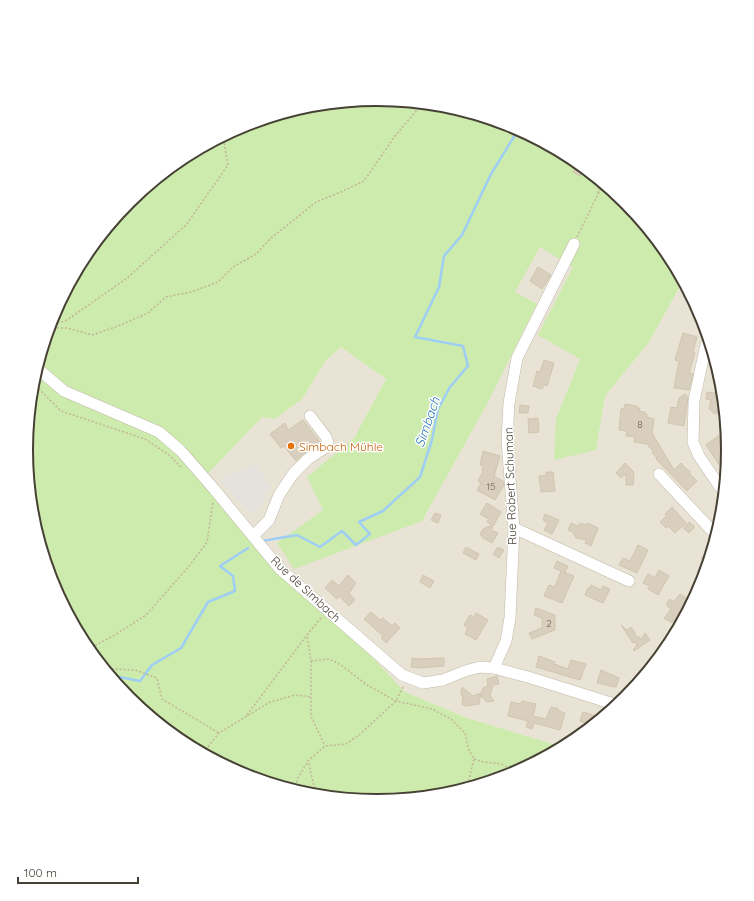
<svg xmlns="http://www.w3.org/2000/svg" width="754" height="901" font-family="Quicksand,sans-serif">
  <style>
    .residential { fill: #e8e3d4 }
    .green { fill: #ccebac }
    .parking { fill: #e5e2de }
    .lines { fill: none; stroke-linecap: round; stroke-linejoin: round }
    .stream { stroke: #9fcef4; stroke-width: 2.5 }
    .building { fill: #d9cfbe; stroke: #d1c5ae }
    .minor-casing { stroke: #c0b9a8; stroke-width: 12 }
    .path { stroke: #c3b598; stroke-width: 1.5; stroke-dasharray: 2 2; stroke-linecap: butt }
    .minor { stroke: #fff; stroke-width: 11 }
    .food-dot { fill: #e8710a; stroke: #fff; stroke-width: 1.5 }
    .labels { text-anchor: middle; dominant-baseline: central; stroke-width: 3; stroke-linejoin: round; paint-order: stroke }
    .number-label { font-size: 10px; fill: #6c6457 }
    .food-label { font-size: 12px; fill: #c56008; stroke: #fff; text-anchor: start }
    .street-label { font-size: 12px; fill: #474135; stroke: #fff }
    .water-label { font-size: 13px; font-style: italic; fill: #2876b9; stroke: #fff }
    .rim { fill: none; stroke: #474135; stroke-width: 2 }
  </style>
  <rect width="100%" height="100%" fill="#f4f0e6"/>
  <path class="residential" d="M540,247L573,266L580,359L556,419L596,450L605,396L649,342L683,281L701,316L721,382L728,451L721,519L701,585L669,646L625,699L572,742L563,747L467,718L405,692L379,664L280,569L204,478L262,417L302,399L326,360L341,347L386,379L354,438L307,477L323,510L278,543L422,521L486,406L537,304L514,292Z"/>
  <path class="green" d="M377,100L446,106L512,126L572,159L625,202L669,256L683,281L649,342L605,396L596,450L554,460L556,419L580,359L538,335L573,267L540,247L515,292L537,304L486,406L422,521L294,569L277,543L323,510L307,477L354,438L386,379L341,347L326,360L302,399L275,419L262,417L204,478L256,543L328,610L405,692L467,718L563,747L511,775L445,795L377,801L308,795L242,775L182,742L129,699L85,645L53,585L33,519L26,450L33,382L53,316L85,255L129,202L182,159L243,126L309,106Z"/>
  <path class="parking" d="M254,464L272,487L263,497L265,500L253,514L220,481L226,476Z"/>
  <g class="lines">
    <g class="stream">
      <path d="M262,541L297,535L320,547L342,531L356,545L370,534L359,522L383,511L420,477L432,440L438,409L450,387L468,366L463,346L415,337L439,287L444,256L462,235L491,174L518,130"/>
      <path d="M109,675L140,681L152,665L181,648L208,602L235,591L233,576L220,566L248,548"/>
    </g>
  </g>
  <g class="building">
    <path d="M578,163L584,169L580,176L573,172Z"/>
    <path d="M538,267L551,275L542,289L530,281Z"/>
    <path d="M683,333L697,337L693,352L695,353L689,373L693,374L689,390L674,388L679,361L675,360Z"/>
    <path d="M544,360L554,363L547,386L544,385L542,389L533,386L537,371L540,372Z"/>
    <path d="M707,392L722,394V401H723L725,419L716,412L715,414L709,409L711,400L706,399Z"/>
    <path d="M685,394L688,398L684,426L668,423L671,407L677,408L679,398Z"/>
    <path d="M625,404L637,406V408H640L639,411L645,412V414H647V417L654,419L652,433L674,470L681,463L686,469L690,471V474L697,481L687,491L656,459L657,458L652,453L653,451L647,444L634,442L635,437L626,436L627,431L619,430L621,409L624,408Z"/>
    <path d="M520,405L529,406L528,413H519Z"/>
    <path d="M538,418L539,432L529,433L528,419Z"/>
    <path d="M303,420L320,442L304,453L296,461L284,446L281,448L270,434L285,423L288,430Z"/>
    <path d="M721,434L727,444L726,475L706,445Z"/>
    <path d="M483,451L500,456L494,476L503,481L504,485L495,500L477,490L481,483L478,481L483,471L482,470L483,466L480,465Z"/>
    <path d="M625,463L634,472L633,485H626V474L621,478L616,473Z"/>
    <path d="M546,472H553L555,491L541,492L539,476L547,475Z"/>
    <path d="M487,503L501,512L491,530L498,533L492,543L483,538L480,534L483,529L492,525L487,522L489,519L480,514Z"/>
    <path d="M672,507L686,523L675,533L668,526L666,528L660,522L667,515L665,514Z"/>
    <path d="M435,513L441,515L438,523L431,520Z"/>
    <path d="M545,514L559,520L552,534L544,530L548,523L543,520Z"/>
    <path d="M689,522L695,527L689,533L683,528Z"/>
    <path d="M571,523L579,526L580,523L586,525L587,523L598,528L591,546L585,543L587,540L576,538L573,532L568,530Z"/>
    <path d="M638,545L648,550L637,573L619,565L623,558L630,561Z"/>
    <path d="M466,547L479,554L476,560L463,553Z"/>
    <path d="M498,547L504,550L499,558L493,554Z"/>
    <path d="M707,553L710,556L707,565L701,558Z"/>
    <path d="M557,561L568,566L565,573L563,572L574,576L562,603L544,596L549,585L555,587L561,571L554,568Z"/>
    <path d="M659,570L669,576L658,595L648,589L650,586L643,583L648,574L655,578Z"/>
    <path d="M348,575L356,583L349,593L355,600L349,606L339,596L337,599L325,588L332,580L339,586Z"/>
    <path d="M423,575L434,581L430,588L420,582Z"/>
    <path d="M591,585L601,590L603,586L610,589L603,603L585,595L588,588H590Z"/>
    <path d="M680,594L689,600L672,623L664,618L671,609L667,606V603L670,599L673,602Z"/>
    <path d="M536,608L555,615V630L532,639L529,633L542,628V618L534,615Z"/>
    <path d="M371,612L380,620L383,618L392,626L395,623L400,628L386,643L381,638L383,636L364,619Z"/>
    <path d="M476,613L488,620L476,640L465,634L468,628L464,625L470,615L474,617Z"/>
    <path d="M621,625L627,630L631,627L635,633L634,634L641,639L645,633L650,640L634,651L633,650L637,645L635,642L633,643Z"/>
    <path d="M539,656L555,662L554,664L568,669L571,660L586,664L580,680L536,667Z"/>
    <path d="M412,658L418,659L444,658V666L419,668L411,667Z"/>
    <path d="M601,670L619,678L616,687L597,683Z"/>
    <path d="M497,676L499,684L493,685L490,695L494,701L487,702L481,696L483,688L488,686L487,679Z"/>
    <path d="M462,687L473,696L481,693L479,704L465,706L462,704L463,697L461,694Z"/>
    <path d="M522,701L536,704L533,716L546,719L551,707L559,709L558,711L565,713L560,730L534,723L532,729L526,727L528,721L508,716L511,702L521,704Z"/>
    <path d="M583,712L602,718L592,726L580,721Z"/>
  </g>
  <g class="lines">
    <defs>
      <g id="minor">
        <path d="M708,339L705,349L694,401L693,442L699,456L724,493"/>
        <path d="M37,368L64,391L159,432L181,451L214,489L280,569L402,675L423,683L443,680L465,671L480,667L494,668L528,677L617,705"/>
        <path d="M659,474L716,535"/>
        <path d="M514,528L629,581"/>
        <path d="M253,536L269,520L279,495L293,474L308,459L326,447L328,443L326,437L310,416"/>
        <path d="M494,668L506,641L510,618L514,528L507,441L509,403L517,358L574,244"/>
      </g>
    </defs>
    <use href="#minor" class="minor-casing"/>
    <g class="path">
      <path d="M598,193L599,181"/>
      <path d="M577,237L603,184"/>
      <path d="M50,326L67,320L126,279L186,225L228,165L223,137"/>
      <path d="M49,328H67L92,335L118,326L148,313L166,297L191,292L218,282L233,267L256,254L270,239L316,202L341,192L364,181L395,136L422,104"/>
      <path d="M33,383L61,411L145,439L169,455L181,467"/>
      <path d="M321,618L307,635L311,661V716L325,746"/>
      <path d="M88,649L115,635L146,615L190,565L207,542L213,502"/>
      <path d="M95,658L111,669L135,670L157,678L162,699L219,733"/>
      <path d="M311,661L329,659L341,665L367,685L396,701L432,709L451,719L465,733L468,748L474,759L467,788"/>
      <path d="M247,715L307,635"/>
      <path d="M203,753L219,733L270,702L295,695L311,697"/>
      <path d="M474,759L484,762L501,764L516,772"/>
      <path d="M294,790L298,778L308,761"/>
      <path d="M318,796L315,790L308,761L325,746L346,744L359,735L396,701L404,685"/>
    </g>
    <use href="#minor" class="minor"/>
  </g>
  <circle class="food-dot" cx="291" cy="446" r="4"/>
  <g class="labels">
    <g class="number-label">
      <text x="640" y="424">8</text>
      <text x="491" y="486">15</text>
      <text x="549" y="623">2</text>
    </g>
    <g class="food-label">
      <text x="299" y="446">Simbach Mühle</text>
    </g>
    <g class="street-label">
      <text transform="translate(510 486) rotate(-92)">Rue Robert Schuman</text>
      <text transform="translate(306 589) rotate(43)">Rue de Simbach</text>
    </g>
    <g class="water-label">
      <text transform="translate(427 422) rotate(-71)">Simbach</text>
    </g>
  </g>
  <path d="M0 0H754V901H0ZM33 450a344 344 0 1 1 688 0a344 344 0 1 1-688 0Z" fill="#fff" fill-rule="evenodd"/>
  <path class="rim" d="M33 450a344 344 0 1 1 688 0a344 344 0 1 1-688 0Z"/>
  <path d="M18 877v6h120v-6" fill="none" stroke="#474135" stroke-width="2"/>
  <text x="24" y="877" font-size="12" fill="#474135" stroke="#ffffff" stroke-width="3" paint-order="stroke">100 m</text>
</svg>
